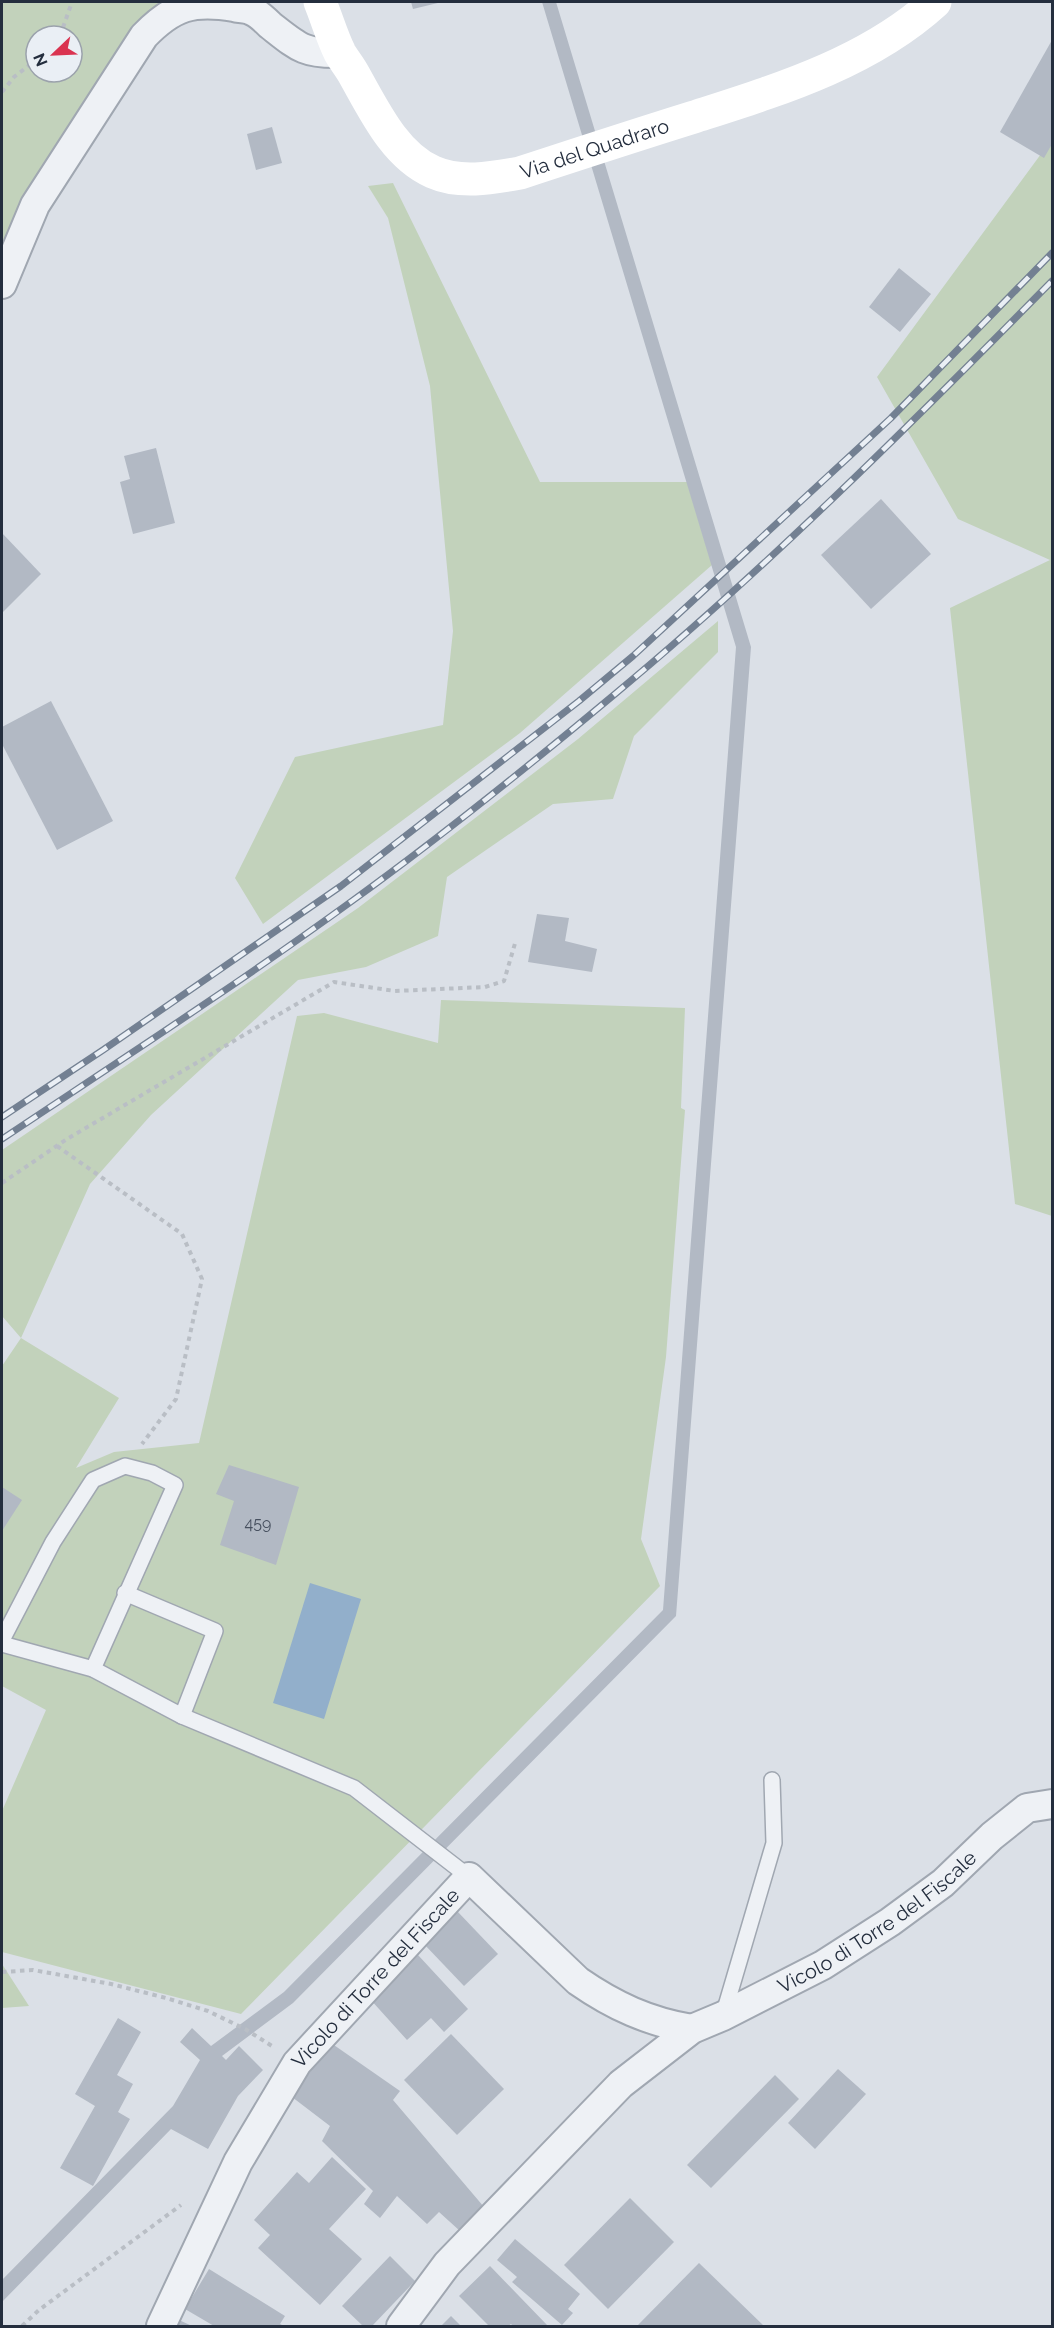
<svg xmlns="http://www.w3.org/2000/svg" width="1054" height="2328" font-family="Raleway,sans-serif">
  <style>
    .green { fill: #c2d2bb; fill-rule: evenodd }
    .water { fill: #92afcb }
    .building { fill: #b2b9c4 }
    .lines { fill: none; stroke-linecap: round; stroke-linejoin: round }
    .lane-casing { stroke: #a0a7b1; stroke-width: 18 }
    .street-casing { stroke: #a0a7b1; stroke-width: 32 }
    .path { stroke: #b9bec5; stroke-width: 4; stroke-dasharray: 4.5 4.5; stroke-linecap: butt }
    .lane { stroke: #eef1f5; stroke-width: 15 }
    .street { stroke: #eef1f5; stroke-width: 28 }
    .secondary { stroke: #fff; stroke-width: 33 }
    .rail-casing { stroke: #738092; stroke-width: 7 }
    .rail { stroke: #eaeff5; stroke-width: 4.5; stroke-dasharray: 14; stroke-linecap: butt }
    .labels { text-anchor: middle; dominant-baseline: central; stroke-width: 4.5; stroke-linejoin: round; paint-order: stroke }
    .number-label { font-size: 16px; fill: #485160 }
    .street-label { font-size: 20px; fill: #242e3e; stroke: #eaeff5 }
  </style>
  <rect width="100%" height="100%" fill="#dbe0e7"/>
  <g class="green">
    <path d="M2,2H160L144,36L2,297ZM36,36H72V72H36Z"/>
    <path d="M1052,139V1216L1015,1204L950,608L1050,560L958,519L877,377Z"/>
    <path d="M393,183L540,482H687L712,565L520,733L263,924L235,878L295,757L443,725L453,631L430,386L388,218L368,186Z"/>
    <path d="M718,621V652L634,736L613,799L553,804L447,877L438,936L366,967L298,980L151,1115L90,1184L21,1338L119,1398L76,1468L114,1452L199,1443L297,1016L324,1013L438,1043L441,1000L685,1008L681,1108L685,1110L666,1357L641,1539L660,1586L241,2014L2,1952V1811L46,1710L2,1686V1366L21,1338L2,1316V1150L358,908L578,739Z"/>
    <path d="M2,1964L29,2006L2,2008Z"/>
  </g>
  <path class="water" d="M310,1583L361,1599L324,1719L273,1703Z"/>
  <g class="building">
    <path d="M411,2H442L413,9Z"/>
    <path d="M542,2H556L751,647L676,1616L293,2003L222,2056L226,2060L239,2046L263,2070L238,2096L208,2149L171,2129L2,2302V2280L173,2106L200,2060L180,2042L192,2028L211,2046L284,1992L663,1610L736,647Z"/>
    <path d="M1052,40V144L1044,158L1000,132Z"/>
    <path d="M272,127L282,163L256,170L247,134Z"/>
    <path d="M899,268L931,294L900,332L869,307Z"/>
    <path d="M156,448L175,523L133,534L120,482L130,479L124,456Z"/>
    <path d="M881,499L931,554L871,609L821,555Z"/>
    <path d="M2,533L41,574L2,613Z"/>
    <path d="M51,701L113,821L57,850L2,744V727Z"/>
    <path d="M537,914L569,918L565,941L597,949L592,972L528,962Z"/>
    <path d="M229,1465L299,1487L276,1565L220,1545L234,1501L216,1494Z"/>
    <path d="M2,1487L22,1500L2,1531Z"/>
    <path d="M457,1911L498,1954L464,1986L423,1943Z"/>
    <path d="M418,1955L468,2009L444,2032L431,2018L407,2040L370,1999Z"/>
    <path d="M118,2018L141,2032L117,2075L133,2084L118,2112L130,2119L93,2186L60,2168L95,2106L75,2094Z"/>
    <path d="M451,2034L504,2089L457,2135L404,2080Z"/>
    <path d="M331,2043L400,2091L393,2100L484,2207L460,2231L439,2212L427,2224L397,2196L380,2218L364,2204L373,2191L322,2141L330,2126L292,2097Z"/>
    <path d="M838,2069L866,2094L815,2149L788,2123Z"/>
    <path d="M775,2075L799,2099L711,2188L687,2165Z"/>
    <path d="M332,2157L366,2189L329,2229L362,2259L320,2305L258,2248L270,2235L254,2220L297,2172L309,2183Z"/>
    <path d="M630,2198L674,2242L608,2309L564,2265Z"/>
    <path d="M515,2239L580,2294L568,2309L573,2313L562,2325L512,2282L517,2277L497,2260Z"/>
    <path d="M390,2256L415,2281L372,2326H363L342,2306Z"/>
    <path d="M699,2263L764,2326H637Z"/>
    <path d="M490,2266L548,2326H513L511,2324L508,2326H489L459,2296Z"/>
    <path d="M209,2269L285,2316L280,2324L284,2326H214L185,2309Z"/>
    <path d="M451,2316L461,2326H441Z"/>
    <path d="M179,2320L192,2326H176Z"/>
  </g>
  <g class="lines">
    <defs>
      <g id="lane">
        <path d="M125,1593L215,1631L182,1716"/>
        <path d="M2,1640L53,1542L93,1480L125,1466L152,1473L175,1485L93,1669"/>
        <path d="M2,1644L93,1669L182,1716L354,1788L469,1877"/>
        <path d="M723,2016L774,1843L772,1780"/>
      </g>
      <g id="street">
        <path d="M2,284L35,205L144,36C173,6 193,0 234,7C240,9 247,8 252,11C259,14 265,20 270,25C298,47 304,54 340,53"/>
        <path id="s1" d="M161,2326L238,2162L297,2063L469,1877L578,1981C614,2006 649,2022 692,2029"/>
        <path id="s2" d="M401,2326L447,2264L621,2084L692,2029L723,2016L823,1965L890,1922L943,1883L992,1836L1027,1808L1052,1804"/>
      </g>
    </defs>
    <use href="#lane" class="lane-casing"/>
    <use href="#street" class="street-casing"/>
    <g class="path">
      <path d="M60,36L72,2"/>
      <path d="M2,92L14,77L36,60"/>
      <path d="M57,1146L182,1234L202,1279L176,1399L142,1444"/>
      <path d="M2,1183L67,1139L334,982L395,991L485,987L504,981L516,940"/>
      <path d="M2,1972L33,1970L111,1984L166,1998L208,2011L245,2029L272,2046"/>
      <path d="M22,2326L39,2310L181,2205"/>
    </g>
    <use href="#lane" class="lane"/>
    <use href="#street" class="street"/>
    <path class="secondary" id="s3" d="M320,2C327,19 332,37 340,53C344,60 349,66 353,73C373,108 394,155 433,172C460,184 492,178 520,173C578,154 636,135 694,117C778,90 868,63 935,2"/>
    <defs>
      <g id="rail">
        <path d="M2,1117L103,1050L341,886L579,701L633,656L891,418L1052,253"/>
        <path d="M2,1139C119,1061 238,984 352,901C442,836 530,765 615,694C769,566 912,423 1052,281"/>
      </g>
    </defs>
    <use href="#rail" class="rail-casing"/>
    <use href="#rail" class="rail"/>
  </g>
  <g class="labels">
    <g class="number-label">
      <text x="258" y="1523">459</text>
    </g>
    <g class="street-label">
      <text stroke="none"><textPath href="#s3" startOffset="375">Via del Quadraro</textPath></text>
      <text stroke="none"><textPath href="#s2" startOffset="632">Vicolo di Torre del Fiscale</textPath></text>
      <text stroke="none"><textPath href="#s1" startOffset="412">Vicolo di Torre del Fiscale</textPath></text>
    </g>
  </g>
  <rect width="1054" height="2328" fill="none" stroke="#242e3e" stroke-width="6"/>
  <g transform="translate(54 54) rotate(247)"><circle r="28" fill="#eaeff5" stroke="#9ba2ac" stroke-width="1.5"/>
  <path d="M0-4.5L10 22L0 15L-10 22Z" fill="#da3350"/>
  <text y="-9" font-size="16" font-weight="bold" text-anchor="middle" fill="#242e3e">N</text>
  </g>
</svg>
